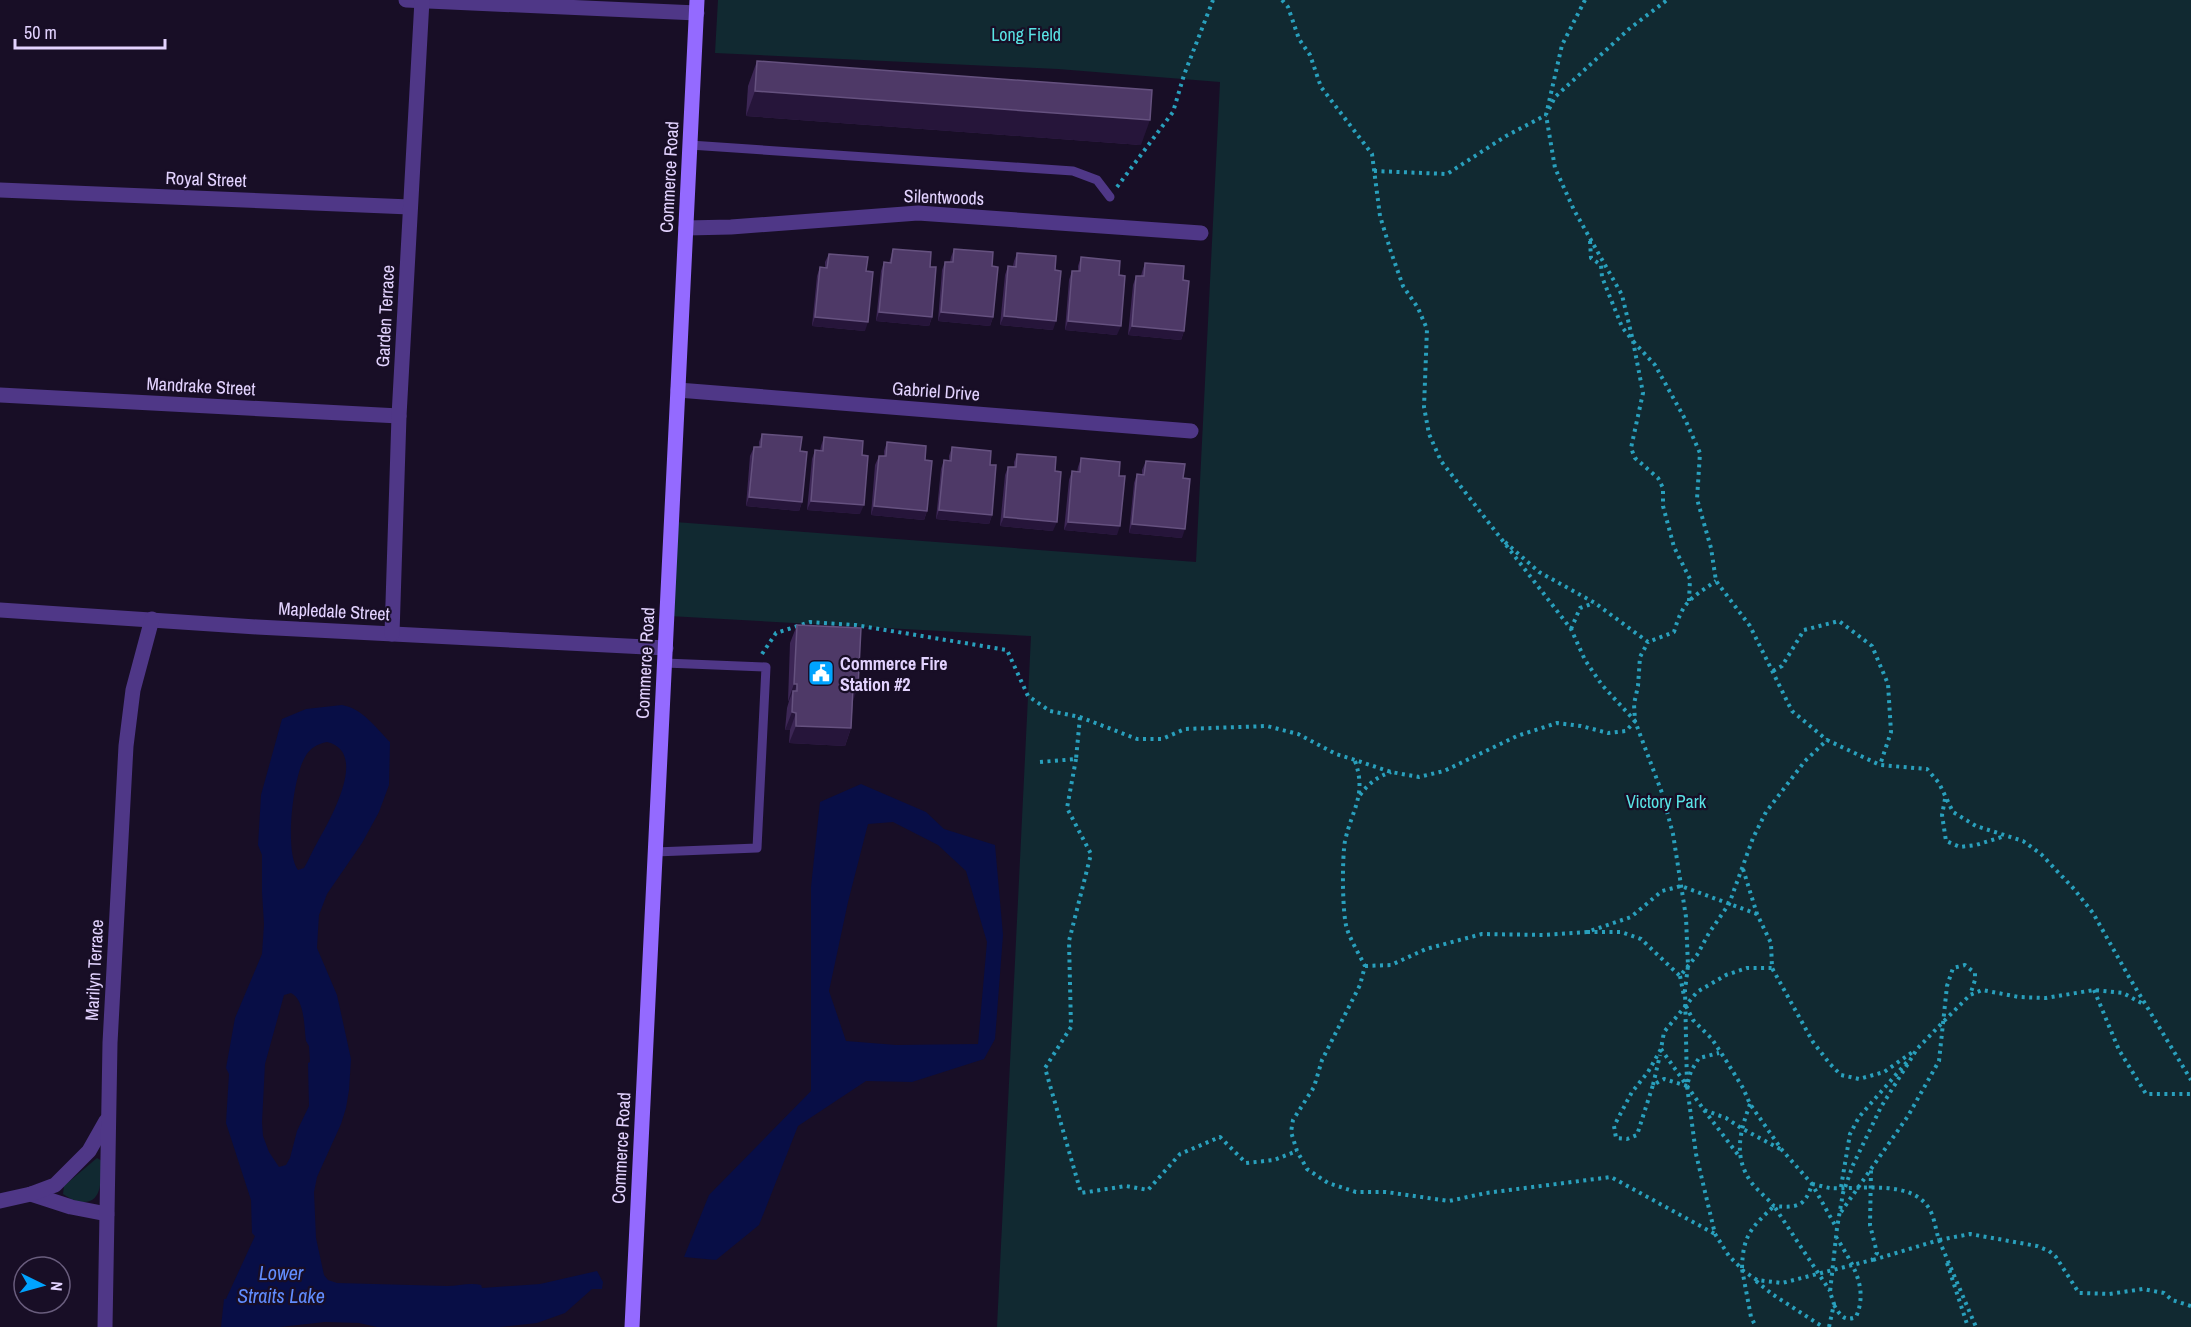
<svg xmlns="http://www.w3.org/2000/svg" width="2191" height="1327" font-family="'Archivo Narrow',sans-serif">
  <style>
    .green { fill: #112931 }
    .water { fill: #080e46; fill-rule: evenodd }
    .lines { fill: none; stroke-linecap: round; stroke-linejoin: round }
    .path { stroke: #29a0bd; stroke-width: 4; stroke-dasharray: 3 4.5; stroke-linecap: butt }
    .service { stroke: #4f3787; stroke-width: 9 }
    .minor { stroke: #4f3787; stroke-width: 15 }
    .secondary { stroke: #946aff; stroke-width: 15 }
    .wall { fill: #3c2655 }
    .shaded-wall { fill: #26153a }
    .building { fill: #4e3967; stroke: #65517f; stroke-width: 1.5 }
    .labels { text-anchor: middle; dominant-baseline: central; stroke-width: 4.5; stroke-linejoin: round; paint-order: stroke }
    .park-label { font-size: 18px; fill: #59e4e5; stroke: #180e26 }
    .street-label { font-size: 18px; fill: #e3d3ff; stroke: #180e26 }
    .poi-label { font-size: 18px; font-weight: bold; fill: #e3d3ff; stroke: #180e26; text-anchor: start }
    .water-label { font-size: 20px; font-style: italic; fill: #618dff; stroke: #180e26 }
  </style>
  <rect width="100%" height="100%" fill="#180e26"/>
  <g class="green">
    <path d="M718,0H2191V1327H997L1031,636L669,616L675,522L1196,562L1220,82L1058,69L715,53Z"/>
    <path d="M97,1158L102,1161C100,1178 104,1204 81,1202C74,1201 69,1198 63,1194L64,1186Z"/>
  </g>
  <g class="water">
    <path d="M342,705C363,709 375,727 390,742L389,785L379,812L362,843L327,894L319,915L318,930L317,948L337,995L351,1059L349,1090L346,1108L341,1124L317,1177L314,1192L316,1238L324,1275L328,1280L337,1283L447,1286C459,1286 470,1282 481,1285L482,1288L540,1284L597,1271L603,1282L602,1289H592L565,1313L537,1323L500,1327H377L359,1323L325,1322L280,1327H221L224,1299H226L255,1236L252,1233L251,1200L226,1123L229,1074L226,1068L235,1018L262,954L264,924L262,892V855L258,845L261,795L282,719L306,709ZM327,742C370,752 329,821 317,843C312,851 309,860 304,868L298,870C284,852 293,777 305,757C310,748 317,744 327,742ZM291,993C305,1000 304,1027 306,1041L309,1046L310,1062L308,1063L309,1106L297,1131L290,1158L286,1165L279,1167L269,1152L263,1136L262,1122L265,1064L284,995Z"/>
    <path d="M861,784L926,812L944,829L995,845L1003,935L995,1039L984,1059L912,1082L866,1081L798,1126L759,1225L716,1260L684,1257L709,1195L811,1091V887L820,802ZM893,822L938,845L966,871L987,942L978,1044L896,1045L846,1041L829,991L848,902L868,824Z"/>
  </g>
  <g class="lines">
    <g class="path">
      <path d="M1282,0L1288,7L1299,39L1310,55L1321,87L1372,154L1380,216L1391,252L1403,286L1418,308L1427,329L1424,407L1429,434L1441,461L1571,629L1585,660L1602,685L1635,721L1662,793L1673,834L1686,917L1688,966L1685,990L1687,1086L1696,1154L1715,1234L1729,1256L1742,1269L1751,1317L1756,1327"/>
      <path d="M1585,0L1562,45L1546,115L1555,168L1574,210L1622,295L1633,341L1655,365L1685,419L1700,453L1697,499L1711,548L1716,581L1750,626L1792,711L1827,740"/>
      <path d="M1549,109L1555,97L1629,29L1667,0"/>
      <path d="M1374,171L1447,174L1506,136L1546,115"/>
      <path d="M1117,187L1173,112L1184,75L1213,0"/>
      <path d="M1590,241L1591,258L1601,265L1602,277L1622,327L1633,341L1643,393L1631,448L1635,458L1658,478L1663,488V506L1674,547L1690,579L1689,601"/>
      <path d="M1505,542L1539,572L1595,603L1648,642L1674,632C1683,601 1690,599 1716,581"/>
      <path d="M1571,629L1580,608L1594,603"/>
      <path d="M762,654L776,633L810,622L855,625L1007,650L1028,696L1050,711L1080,717L1137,739H1162L1185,729L1267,726L1298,734L1336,754L1355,760L1391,772L1419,777L1444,771L1517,736L1557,723L1581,726L1608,733L1626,731L1635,721L1634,704L1638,686L1640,657L1648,642"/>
      <path d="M1773,671L1782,666L1804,630L1839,621L1872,646L1888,684L1891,732L1880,765"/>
      <path d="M1076,759L1067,808L1091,854L1069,941L1071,1027L1045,1068L1081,1193L1126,1186L1148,1190L1180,1154L1220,1137L1246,1163L1274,1160L1297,1151"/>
      <path d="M1355,761C1367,795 1352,809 1345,841C1342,857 1342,914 1347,929C1351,941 1359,954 1365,966L1360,985L1322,1060L1314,1087L1293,1120L1291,1132L1297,1151L1307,1169L1328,1183L1356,1192H1386L1449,1201L1486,1193L1611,1177L1715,1234"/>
      <path d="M1040,762L1076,759L1080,717"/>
      <path d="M1360,795C1369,783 1377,777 1391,772"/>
      <path d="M1945,799L1942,815L1946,841L1960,847L1976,845L2005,836"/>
      <path d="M1743,869L1757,914L1771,943L1772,968L1813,1042L1830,1064L1841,1075L1859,1079L1884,1072L1914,1051"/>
      <path d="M1587,932H1621L1641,939L1680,976L1697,955L1709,933L1729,904L1753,838L1766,812L1805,761L1827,740L1880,765L1927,769L1939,783L1953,812L1976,826L2023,841L2041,854L2074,889L2093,913L2129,977L2191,1080"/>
      <path d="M1365,966L1391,965L1426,949L1482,934L1543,935L1587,932L1631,917L1662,891L1681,886L1757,914"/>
      <path d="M1680,976L1684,996"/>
      <path d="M2094,990L2119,1050L2146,1094H2191"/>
      <path d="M1686,1006L1693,1020L1712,1039L1727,1062L1743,1088L1750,1104L1782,1150L1812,1184L1836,1227"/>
      <path d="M1661,1049L1704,1110L1726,1118L1741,1128L1782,1150"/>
      <path d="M1688,1082L1691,1071L1699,1058L1719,1053"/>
      <path d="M1653,1085L1660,1055"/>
      <path d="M1687,1086L1664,1079L1653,1085L1637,1135L1627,1139L1616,1138L1614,1126L1632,1092L1648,1072L1661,1049L1664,1032L1697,992L1726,975L1747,968H1772"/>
      <path d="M1750,1104C1740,1132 1733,1156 1751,1182C1758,1191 1767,1198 1774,1206C1797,1208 1805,1207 1812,1184C1818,1185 1824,1187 1830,1188C1860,1190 1915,1178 1931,1212C1935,1221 1936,1231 1939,1240L1970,1234L2037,1246L2049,1251L2056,1257L2079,1293L2109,1294L2143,1289L2164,1293L2172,1300L2191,1306"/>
      <path d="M1704,1110L1739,1156"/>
      <path d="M1841,1187L1850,1134L1859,1117L1907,1062"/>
      <path d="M1841,1212L1908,1116L1939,1061L1947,986L1953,968L1965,965L1975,973V980L1970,995"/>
      <path d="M1939,1240L1976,1327"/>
      <path d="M1873,1260L1939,1240"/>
      <path d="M1947,1263L1968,1327"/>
      <path d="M1742,1268C1743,1235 1751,1228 1774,1206L1830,1291"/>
      <path d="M1742,1270L1757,1280L1782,1283L1872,1260L1877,1253L1870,1225L1871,1170"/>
      <path d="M1756,1281L1772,1294L1823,1327"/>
      <path d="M1834,1305C1840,1315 1844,1322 1856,1317C1869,1287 1852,1264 1837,1238"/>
      <path d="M1829,1327L1834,1304L1830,1292L1837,1228L1843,1193L1853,1165L1881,1107L1917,1049L1943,1022L1970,995L1982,990L2019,997L2046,998L2094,990L2123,993L2145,1005"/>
    </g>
    <g class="service">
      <path d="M690,145L1073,171L1097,180L1110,197"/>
      <path d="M655,852L757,848L766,667L665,663"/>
    </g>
    <g class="minor">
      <path d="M406,0L697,13"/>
      <path d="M0,190L410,207"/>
      <path d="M686,228L731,227L918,213L1201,233"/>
      <path d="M678,390L1191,431"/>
      <path d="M0,395L399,416"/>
      <path d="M0,610L257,627L666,648"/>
      <path d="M392,634L399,416L422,0"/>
      <path d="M31,1194L71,1207L107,1214"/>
      <path d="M0,1201L31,1194L55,1185L89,1151L106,1121"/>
      <path d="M105,1327L110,1043L126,746L133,690L152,619"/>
    </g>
    <path class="secondary" d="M632,1327L697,0"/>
  </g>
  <g class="wall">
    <path d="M757,61L1141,145L746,116L748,86Z"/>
    <path d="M893,249L930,267L932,317L929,326L876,321L881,271L884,262L889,263Z"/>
    <path d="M954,249L992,266L993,317L990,326L938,321L942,270L945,262H950L951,257Z"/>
    <path d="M1017,253L1055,270L1053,330L1000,325L1005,275L1008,266H1013L1014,261Z"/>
    <path d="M829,254L866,271L865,331L812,326L817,276L820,267H825V262Z"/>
    <path d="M1081,257L1117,335L1065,330L1069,280L1072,271H1078V266Z"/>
    <path d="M1145,263L1183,280L1184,331L1181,340L1128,335L1133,285L1136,276H1141L1142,272Z"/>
    <path d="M762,434L800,451L802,502L799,511L746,506L750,456L754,447H759V442Z"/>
    <path d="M824,437L862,455L860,514L807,510L812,459L815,450L820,451L821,446Z"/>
    <path d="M887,442L925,460L927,511L924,520L871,515L875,465L879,456H884V451Z"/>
    <path d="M952,447L990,465L992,515L989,524L936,519L941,469L944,460L949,461V456Z"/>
    <path d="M1017,454L1055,471L1053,531L1000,526L1005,475L1008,467H1014V462Z"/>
    <path d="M1081,458L1119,476L1117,535L1064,530L1069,480L1072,471L1077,472L1078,467Z"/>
    <path d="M1146,461L1183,478L1182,538L1129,533L1134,483L1137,474H1142V470Z"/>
    <path d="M797,625L853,702L851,728L845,746L789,743L790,730H785L787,708L789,701H788L790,643Z"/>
  </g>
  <g class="shaded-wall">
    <path d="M755,91L1150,120L1141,145L746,116Z"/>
    <path d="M879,312L932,317L929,326L876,321Z"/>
    <path d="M941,312L993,317L990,326L938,321Z"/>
    <path d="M1004,316L1056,321L1053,330L1000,325Z"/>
    <path d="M815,317L868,322L865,331L812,326Z"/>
    <path d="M1068,321L1121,326L1117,335L1065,330Z"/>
    <path d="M1132,326L1184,331L1181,340L1128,335Z"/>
    <path d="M749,497L802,502L799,511L746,506Z"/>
    <path d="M811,501L864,505L860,514L807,510Z"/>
    <path d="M874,506L927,511L924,520L871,515Z"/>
    <path d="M939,510L992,515L989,524L936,519Z"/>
    <path d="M1004,517L1057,522L1053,531L1000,526Z"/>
    <path d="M1068,522L1120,526L1117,535L1064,530Z"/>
    <path d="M1132,524L1185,529L1182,538L1129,533Z"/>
    <path d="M794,684H797L793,697V691L789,701H788Z"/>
    <path d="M853,687H858L852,704Z"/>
    <path d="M792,712L796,713L790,730H785Z"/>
    <path d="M796,726L851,728L845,746L789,743Z"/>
  </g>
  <g class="building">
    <path d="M757,61L1152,90L1150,120L755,91Z"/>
    <path d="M893,249L931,252L930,267H936L932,317L879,312L884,262L891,263Z"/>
    <path d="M954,249L993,252L992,266L998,267L993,317L941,312L945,262H953Z"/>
    <path d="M1017,253L1056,256L1055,270L1061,271L1056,321L1004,316L1008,266L1016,267Z"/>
    <path d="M829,254L868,257L866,271L873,272L868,322L815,317L820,267L827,268Z"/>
    <path d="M1081,257L1120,261L1119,275L1125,276L1121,326L1068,321L1072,271H1080Z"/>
    <path d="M1145,263L1184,266L1183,280L1189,281L1184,331L1132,326L1136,276H1144Z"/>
    <path d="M762,434L802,437L800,451L807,452L802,502L749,497L754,447H761Z"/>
    <path d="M824,437L863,441L862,455L868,456L864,505L811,501L815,450L823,451Z"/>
    <path d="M887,442L926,446L925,460L932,461L927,511L874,506L879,456H886Z"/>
    <path d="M952,447L991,451L990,465H996L992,515L939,510L944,460L951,461Z"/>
    <path d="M1017,454L1056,457L1055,471L1061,472L1057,522L1004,517L1008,467H1016Z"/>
    <path d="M1081,458L1120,462L1119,476H1125L1120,526L1068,522L1072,471L1080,472Z"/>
    <path d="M1146,461L1185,464L1183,478L1190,479L1185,529L1132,524L1137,474L1144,475Z"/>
    <path d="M797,625L861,628L858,687H853L851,728L796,726V713L792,712L793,691H797V684H794Z"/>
  </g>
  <defs>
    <symbol id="civic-square" viewBox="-11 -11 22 22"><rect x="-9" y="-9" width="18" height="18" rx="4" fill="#00a3fe" stroke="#180e26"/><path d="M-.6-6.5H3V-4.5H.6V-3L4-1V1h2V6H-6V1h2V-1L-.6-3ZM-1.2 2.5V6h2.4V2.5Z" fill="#fff"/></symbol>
  </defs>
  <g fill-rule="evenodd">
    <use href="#civic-square" x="806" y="658" width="30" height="30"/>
  </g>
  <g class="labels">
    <g class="park-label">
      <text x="1026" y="34">Long Field</text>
      <text x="1666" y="801">Victory Park</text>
    </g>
    <g class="street-label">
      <text transform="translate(669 177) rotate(-87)">Commerce Road</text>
      <text transform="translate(206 179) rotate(2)">Royal Street</text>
      <text transform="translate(944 197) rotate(2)">Silentwoods</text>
      <text transform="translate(385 316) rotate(-87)">Garden Terrace</text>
      <text transform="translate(201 386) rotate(3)">Mandrake Street</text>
      <text transform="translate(936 391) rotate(4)">Gabriel Drive</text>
      <text transform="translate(334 611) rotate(3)">Mapledale Street</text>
      <text transform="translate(645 663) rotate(-87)">Commerce Road</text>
      <text transform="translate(94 970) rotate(-87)">Marilyn Terrace</text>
      <text transform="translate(621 1148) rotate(-87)">Commerce Road</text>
    </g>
    <g class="poi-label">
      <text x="840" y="663">Commerce Fire<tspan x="840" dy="21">Station #2</tspan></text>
    </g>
    <g class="water-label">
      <text x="281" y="1272">Lower<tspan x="281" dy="23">Straits Lake</tspan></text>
    </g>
  </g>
  <g transform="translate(42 1285) rotate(95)"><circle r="28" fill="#180e26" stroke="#695d7d" stroke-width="1.5"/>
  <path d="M0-4.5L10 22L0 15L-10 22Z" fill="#00a3fe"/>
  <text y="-9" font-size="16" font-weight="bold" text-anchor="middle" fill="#e3d3ff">N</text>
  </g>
  <path d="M15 39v9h150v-9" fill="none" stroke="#e3d3ff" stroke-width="3"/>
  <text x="24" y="39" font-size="18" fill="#e3d3ff" stroke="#180e26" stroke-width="4.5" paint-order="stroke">50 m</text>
</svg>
